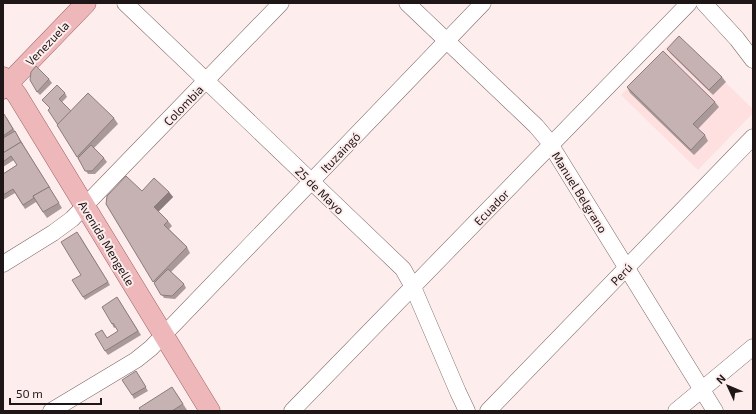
<svg xmlns="http://www.w3.org/2000/svg" width="756" height="414" font-family="'Exo 2',sans-serif">
  <style>
    .built { fill: #fee0e0 }
    .lines { fill: none; stroke-linecap: round; stroke-linejoin: round }
    .minor-casing { stroke: #7b6869; stroke-width: 17 }
    .major-casing { stroke: #9e6063; stroke-width: 21 }
    .minor { stroke: #fff; stroke-width: 16 }
    .major { stroke: #eeb8ba; stroke-width: 20 }
    .wall { fill: #a99 }
    .shaded-wall { fill: #8b7d7d }
    .building { fill: #c6b2b2; stroke: #8b7d7d }
    .labels { text-anchor: middle; dominant-baseline: central; stroke-width: 4; stroke-linejoin: round; paint-order: stroke }
    .street-label { font-size: 12px; fill: #1e1617; stroke: #feeded }
  </style>
  <rect width="100%" height="100%" fill="#feeded"/>
  <path class="built" d="M677,36L753,109V113L698,170L621,95Z"/>
  <g class="lines">
    <defs>
      <g id="minor">
        <path d="M125,3L403,269L413,287L458,392L467,411"/>
        <path d="M407,3L536,126L547,139L715,411"/>
        <path d="M704,3L737,39L753,60"/>
        <path d="M3,264L53,233L72,219L281,3"/>
        <path d="M51,411L136,360L151,348L483,3"/>
        <path d="M292,411L689,3"/>
        <path d="M488,411L753,137"/>
        <path d="M676,411L753,347"/>
      </g>
      <g id="major">
        <path d="M3,77L17,95L210,411"/>
        <path d="M3,89L86,3"/>
      </g>
    </defs>
    <use href="#minor" class="minor-casing"/>
    <use href="#major" class="major-casing"/>
    <use href="#minor" class="minor"/>
    <use href="#major" class="major"/>
  </g>
  <g class="wall">
    <path d="M667,49L722,77L726,82L713,95L671,54Z"/>
    <path d="M49,79L52,83L40,95L37,92Z"/>
    <path d="M627,87L715,102L719,107L698,129L705,135L708,141L694,155L630,93Z"/>
    <path d="M65,93L67,97L62,102L71,111L114,118L118,124L94,148L104,158L107,162L95,174H88L77,157L50,108L42,100Z"/>
    <path d="M3,114L7,118L62,208L47,218L36,202L25,209L15,193L3,200V174L17,165L14,160L3,167Z"/>
    <path d="M142,191L169,192L173,197L158,212L168,221L172,226L169,229L187,247L190,253L171,272L184,284L186,288L175,299L164,298L106,204Z"/>
    <path d="M80,236L110,285L85,300L83,297L81,275Z"/>
    <path d="M117,297L141,335L108,355L105,351L107,338L118,331L116,327L114,328L112,324Z"/>
    <path d="M136,371L148,391L134,399L132,395Z"/>
    <path d="M176,393L187,410L185,411H141Z"/>
  </g>
  <path class="shaded-wall" d="M169,192L173,197L157,213L154,207Z"/>
  <g class="building">
    <path d="M679,36L722,77L709,90L667,49Z"/>
    <path d="M663,51L715,102L693,124L705,135L691,150L627,87Z"/>
    <path d="M36,66L49,79L37,92L30,80L31,72Z"/>
    <path d="M57,85L65,93L59,99L71,111L58,125L48,110L50,108L42,100Z"/>
    <path d="M88,93L114,118L77,157L57,125Z"/>
    <path d="M3,114H4L13,129L3,136Z"/>
    <path d="M15,131L22,144L21,142L3,153V138Z"/>
    <path d="M21,142L50,188L49,187L33,196L34,198L23,205L13,189L3,195V174L17,165L11,156L3,162V153Z"/>
    <path d="M91,145L104,158L92,171H85L78,158Z"/>
    <path d="M126,176L142,191L154,178L169,192L154,207L168,221L164,225L187,247L153,282L106,204L107,196Z"/>
    <path d="M49,187L59,203L43,212L33,196Z"/>
    <path d="M77,232L108,282L83,297L72,280L81,275L61,242Z"/>
    <path d="M168,269L184,284L172,296L161,295L154,283Z"/>
    <path d="M117,297L138,331L105,351L95,334L102,330L107,338L118,331L113,323L112,324L102,307Z"/>
    <path d="M136,371L146,387L132,395L122,380Z"/>
    <path d="M172,387L183,404L172,411H141L139,408Z"/>
  </g>
  <g class="labels">
    <g class="street-label">
      <text transform="translate(47 43) rotate(-46)">Venezuela</text>
      <text transform="translate(183 105) rotate(-46)">Colombia</text>
      <text transform="translate(340 152) rotate(-46)">Ituzaingó</text>
      <text transform="translate(320 190) rotate(44)">25 de Mayo</text>
      <text transform="translate(580 192) rotate(58)">Manuel Belgrano</text>
      <text transform="translate(491 207) rotate(-46)">Ecuador</text>
      <text transform="translate(107 243) rotate(59)">Avenida Mengelle</text>
      <text transform="translate(621 274) rotate(-46)">Perú</text>
    </g>
  </g>
  <rect width="756" height="414" fill="none" stroke="#1e1617" stroke-width="8"/>
  <g transform="translate(728 386) rotate(314)" stroke="#feeded" stroke-width="3" paint-order="stroke">
  <path d="M0-3L7 15L0 10L-7 15Z" fill="#1e1617"/>
  <text y="-6" font-size="11" font-weight="bold" text-anchor="middle" fill="#1e1617">N</text>
  </g>
  <path d="M10 398v6h91v-6" fill="none" stroke="#1e1617" stroke-width="2"/>
  <text x="16" y="398" font-size="12" fill="#1e1617" stroke="#feeded" stroke-width="3" paint-order="stroke">50 m</text>
</svg>
